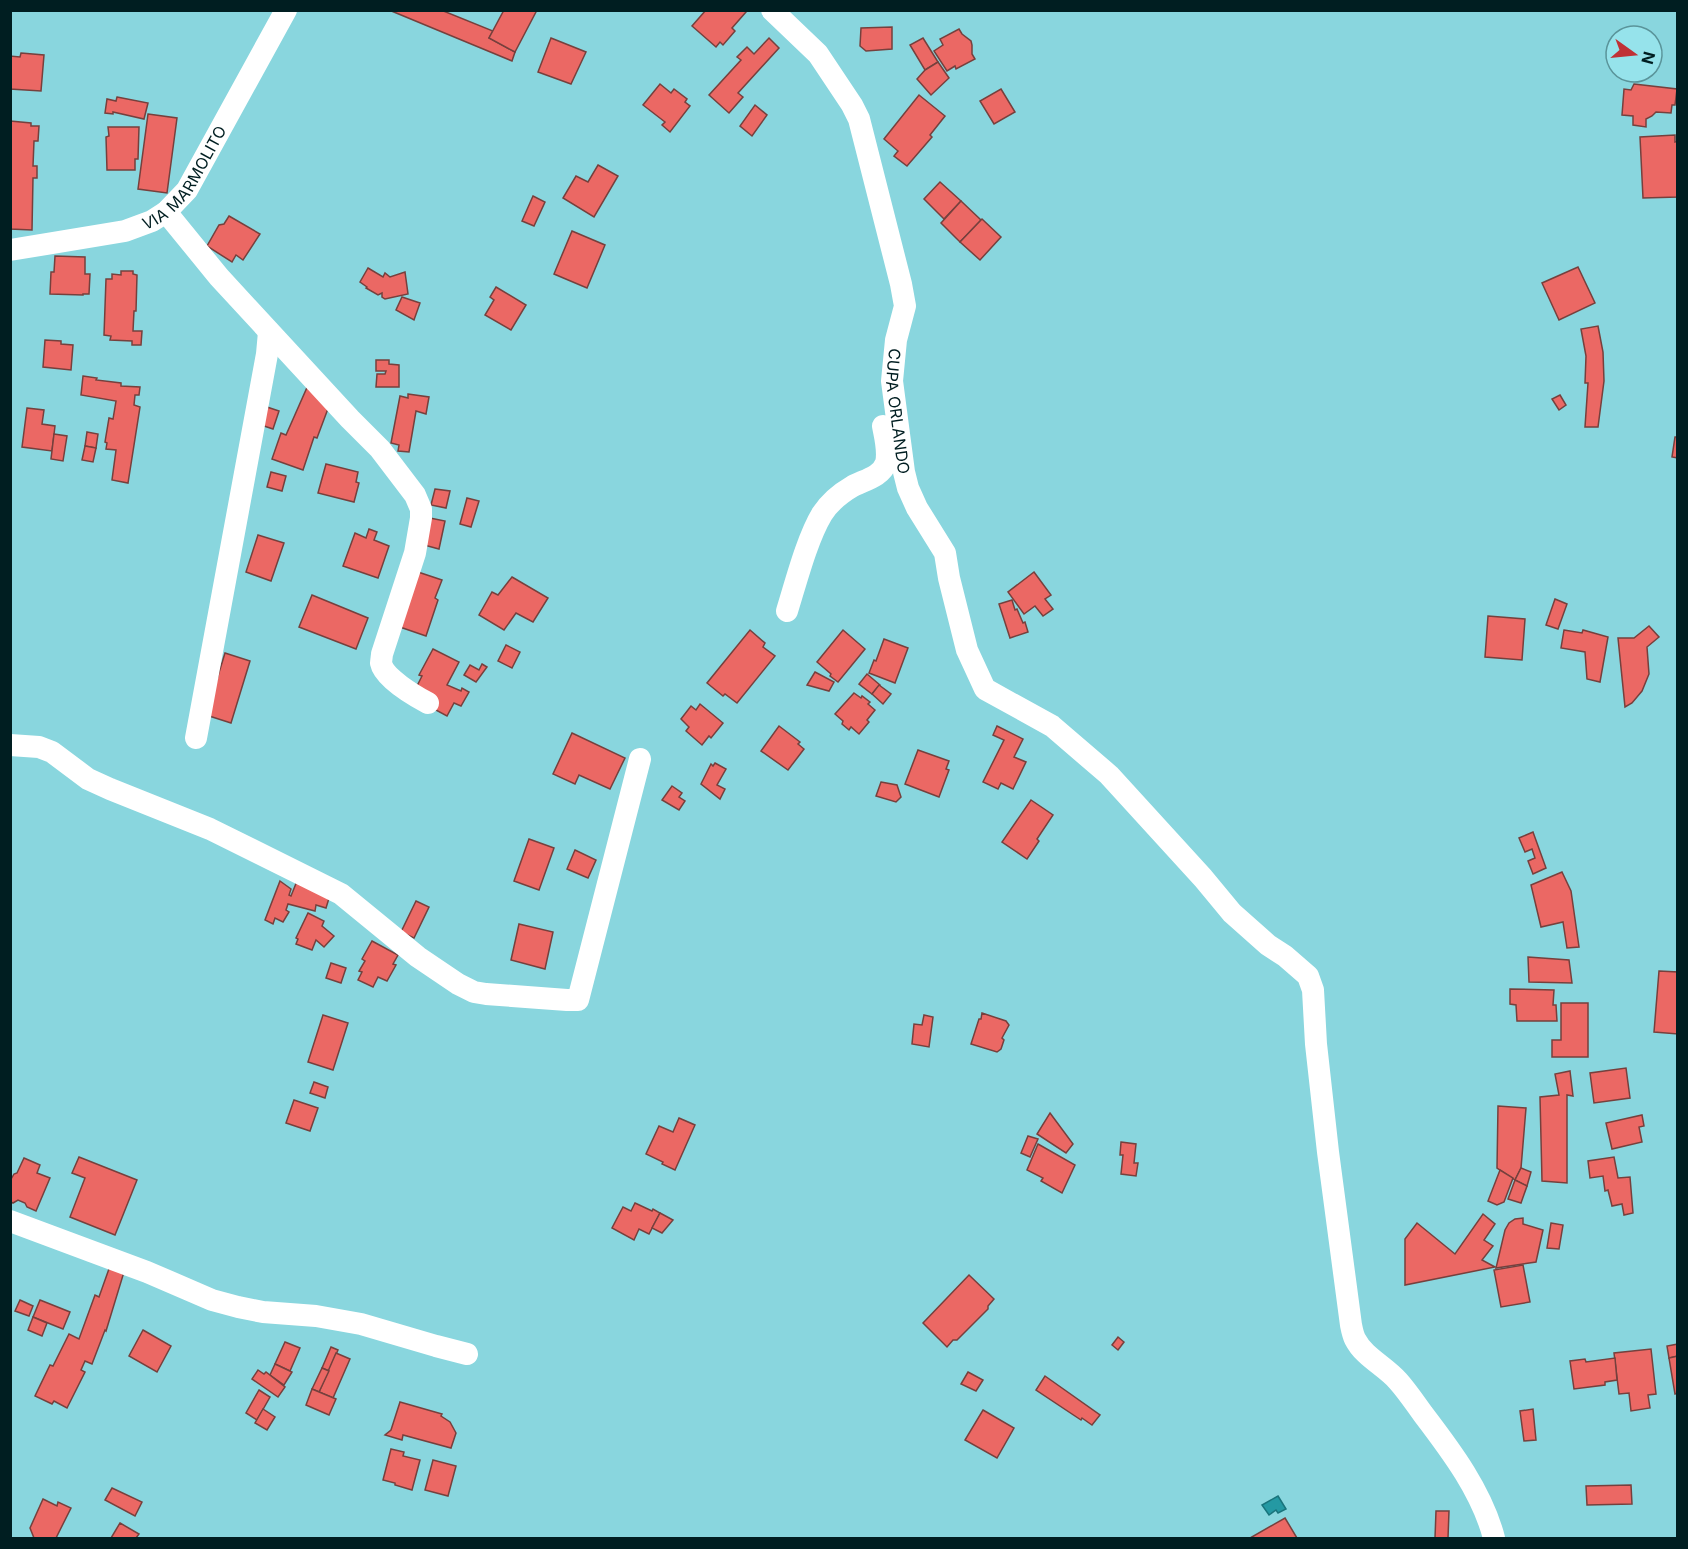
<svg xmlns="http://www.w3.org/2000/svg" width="1688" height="1549" font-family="Inter,sans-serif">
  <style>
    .water { fill: #2499a3; stroke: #19747c; stroke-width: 1.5 }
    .building { fill: #eb6864; stroke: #76403d; stroke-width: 1.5 }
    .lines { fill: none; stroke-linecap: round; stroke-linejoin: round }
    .minor { stroke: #fff; stroke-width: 22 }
    .labels { text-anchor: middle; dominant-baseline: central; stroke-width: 6; stroke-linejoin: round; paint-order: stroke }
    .street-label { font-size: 16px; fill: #001e21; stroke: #96e3eb }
  </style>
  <rect width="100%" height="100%" fill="#89d6de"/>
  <path class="water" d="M1278,1496L1286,1509L1278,1513L1276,1510L1269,1515L1262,1505Z"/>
  <g class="building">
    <path d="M389,10H441L493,31L489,38L515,52L512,61Z"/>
    <path d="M504,10H537L515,52L489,38Z"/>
    <path d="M706,10H744L746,12L732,28L735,31L723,45L720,42L716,47L692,26Z"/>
    <path d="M892,27V49L866,51L860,46L861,28Z"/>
    <path d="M959,29L962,34L971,41L972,45V54L975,59L956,69L955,66L947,71L934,51L943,45L940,39Z"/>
    <path d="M551,38L586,52L571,84L538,72Z"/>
    <path d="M769,38L779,48L738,93L743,97L729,113L709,95L741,60L737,57L747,47L754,54Z"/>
    <path d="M923,38L938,62L925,70L910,45Z"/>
    <path d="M21,53L44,55L41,91L10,89V56L20,57Z"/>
    <path d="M938,62L949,78L931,95L917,79L925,70Z"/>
    <path d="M660,84L671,93L674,89L687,99L685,102L690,106L670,132L662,125L665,122L643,105Z"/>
    <path d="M1634,84L1677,89L1675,105H1672L1671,113L1656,112L1652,116L1646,119V127L1633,125V116L1622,115L1624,89L1631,90Z"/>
    <path d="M1001,89L1015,112L994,124L980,101Z"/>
    <path d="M919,95L945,116L930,135L932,137L907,166L894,156L898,151L884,139Z"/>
    <path d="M117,97L148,103L144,119L113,112V114L105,113L107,99L116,101Z"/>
    <path d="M755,105L767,115L752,136L740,126Z"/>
    <path d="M148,114L177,118L167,193L138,189Z"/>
    <path d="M10,121L31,123V126H39L38,141H34L33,166H37V178H33L32,230L10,229Z"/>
    <path d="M108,127H139L138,159H135V170H107L106,137L109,136Z"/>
    <path d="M1675,135V142L1678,141V197L1643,198L1640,137Z"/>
    <path d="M598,165L618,176L594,217L563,198L576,176L588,182Z"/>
    <path d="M940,182L961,201L944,219L924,199Z"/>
    <path d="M533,196L545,202L534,226L522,221Z"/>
    <path d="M961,201L981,220L960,242L941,223Z"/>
    <path d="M229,216L260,234L243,260L236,255L232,262L207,246L219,225L224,224Z"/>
    <path d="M982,219L1001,237L980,260L960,242Z"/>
    <path d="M572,231L605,245L587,288L554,274Z"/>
    <path d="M55,256L85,257V274H90L89,294H83V295L50,294L51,272H54Z"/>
    <path d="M1578,267L1595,303L1559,320L1542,283Z"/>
    <path d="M368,268L383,277L385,273L390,277L405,272L408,294L385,299L382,297V293L378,295L366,288L367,287L360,282Z"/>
    <path d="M121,271H133V274L137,275L136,311H134L133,331H142L141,345H132V341L110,340L111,336L104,335L106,279H112V274L121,275Z"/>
    <path d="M496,287L526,305L511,330L485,315L494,300L490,297Z"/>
    <path d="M402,297L420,303L414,320L396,310Z"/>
    <path d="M1598,326L1603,352L1604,381L1598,427H1585L1588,383H1585L1586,356L1581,329Z"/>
    <path d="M45,340L61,341V344L73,345L71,370L43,367Z"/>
    <path d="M376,360H389V364L399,365V387H376L377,374H385L386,371H376Z"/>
    <path d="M83,376L97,378L96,380L121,383V386L140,387L139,395H135L134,405L140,407L128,483L112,480L116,450L106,449L107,443L105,442L109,418L113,419L116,401L81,395Z"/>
    <path d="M309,383L329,406L317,438L314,437L303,470L272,459L281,433L286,435Z"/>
    <path d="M408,394L429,397L426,414L416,411L409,452L398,451L399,445L391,443L400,396L408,398Z"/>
    <path d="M1560,395L1566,405L1559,410L1552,399Z"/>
    <path d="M267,407L279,411L273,429L261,425Z"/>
    <path d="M27,408L44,410L42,424L55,426L52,451L22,447Z"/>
    <path d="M87,432L98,434L96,448L85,446Z"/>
    <path d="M54,434L67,436L63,461L51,459Z"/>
    <path d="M1675,437H1678V458L1672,457Z"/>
    <path d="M85,446L96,448L93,462L82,460Z"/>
    <path d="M326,464L358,472L356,482L359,483L354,502L318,493Z"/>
    <path d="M271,472L286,476L282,491L267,487Z"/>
    <path d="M435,489L450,491L446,508L431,505Z"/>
    <path d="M467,498L479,501L471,527L460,524Z"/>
    <path d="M430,518L445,521L439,549L424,545Z"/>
    <path d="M369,529L377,532L374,540L389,546L378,578L343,566L355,533L366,538Z"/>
    <path d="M258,535L284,543L271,581L246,572Z"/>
    <path d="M415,571L442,580L435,598L438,600L426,636L394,625Z"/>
    <path d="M1034,572L1051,595L1045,599L1053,609L1043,616L1035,606L1024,614L1008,592Z"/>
    <path d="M512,577L548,598L533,622L516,613L504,630L479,615L492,592L498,595Z"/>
    <path d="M312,595L368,618L356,649L299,627Z"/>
    <path d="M1555,599L1567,604L1558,629L1546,625Z"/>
    <path d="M1012,600L1015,610L1017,609L1023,623L1025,622L1028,632L1010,638L999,604Z"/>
    <path d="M1488,616L1525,619L1522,660L1485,657Z"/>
    <path d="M1649,626L1659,637L1647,647L1649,674L1642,691L1632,703L1625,707L1618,638H1634Z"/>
    <path d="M750,630L765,643L763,647L775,656L737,703L725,694L723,696L707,683Z"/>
    <path d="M843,630L865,649L838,682L830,676L831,674L817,662Z"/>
    <path d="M1564,630L1582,633L1583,630L1608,637L1600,682L1587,679L1585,652L1561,648Z"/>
    <path d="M884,639L908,648L895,683L869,673L874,660L876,661Z"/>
    <path d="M506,645L520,652L512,668L498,661Z"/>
    <path d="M433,649L459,662L447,685L461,691L462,688L469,692L461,706L454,703L447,716L432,708L416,688L422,676L419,675Z"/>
    <path d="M225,653L250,661L231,723L206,715Z"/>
    <path d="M482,664L487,667L476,682L464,675L470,665L479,670Z"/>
    <path d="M815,672L834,682L829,691L807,685Z"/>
    <path d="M867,674L880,685L872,694L859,684Z"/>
    <path d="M879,685L891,694L883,704L872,694Z"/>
    <path d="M854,693L861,698L862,696L870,702L868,704L875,710L867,720L869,722L859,734L851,727L849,730L842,724L843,721L835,714Z"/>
    <path d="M700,704L723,723L711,738L709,736L702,745L686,731L689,727L681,719L691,706L696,710Z"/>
    <path d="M779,726L800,742L798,744L804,749L788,770L761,751Z"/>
    <path d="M997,726L1023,739L1014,757L1026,762L1013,789L1001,783L998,789L983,782L1004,740L993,735Z"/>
    <path d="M572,733L625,758L610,789L579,775L575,784L553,774Z"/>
    <path d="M918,750L949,761L946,769L949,770L939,797L905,784Z"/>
    <path d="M715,763L726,769L717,785L725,789L720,799L701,784L711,764L713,766Z"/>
    <path d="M881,782L897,785L901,797L896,802L876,796Z"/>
    <path d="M672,786L682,793L679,797L685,801L679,810L662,800Z"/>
    <path d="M1031,800L1053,815L1037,839L1039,841L1027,859L1002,842Z"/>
    <path d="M1533,832L1546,868L1533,874L1528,861L1535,858L1532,849L1525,852L1519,838Z"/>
    <path d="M529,839L554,848L539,890L514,881Z"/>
    <path d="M575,850L596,860L588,878L567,869Z"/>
    <path d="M1562,872L1571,891L1579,947L1567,948L1563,922L1541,927L1531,885Z"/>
    <path d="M280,881L291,889L289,895L291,896L297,881L330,895L326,908L316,905L315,911L288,904L286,910L289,912L283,922L275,918L273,924L265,920Z"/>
    <path d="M416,901L429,907L414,938L401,932Z"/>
    <path d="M308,913L324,921L322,926L334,936L324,947L316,940L312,950L296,944L298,939L296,938Z"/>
    <path d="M519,924L553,932L545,969L511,960Z"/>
    <path d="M372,941L398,955L393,964L396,965L387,981L378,977L373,987L358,980L362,972L359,971L365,961L362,959Z"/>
    <path d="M1528,957L1569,960L1572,983L1529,982Z"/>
    <path d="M331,963L346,968L341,983L326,978Z"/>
    <path d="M1659,971L1678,972V1034L1654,1032Z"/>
    <path d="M1510,989L1554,990L1553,1005H1556L1557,1021H1517L1516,1005L1510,1004Z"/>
    <path d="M1561,1003H1588V1057H1552V1040H1561Z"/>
    <path d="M982,1013L1006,1021L1009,1025L1002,1038L1004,1040L1001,1049L997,1052L971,1044L979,1019H981Z"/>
    <path d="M323,1015L348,1023L333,1070L308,1062Z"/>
    <path d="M924,1015L933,1017L929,1047L912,1044L914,1024L922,1025Z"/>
    <path d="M1626,1068L1630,1098L1594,1103L1590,1073Z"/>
    <path d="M1570,1071L1573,1096L1567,1095V1183L1542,1181L1540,1097L1559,1095L1555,1074Z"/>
    <path d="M314,1082L328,1087L325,1098L310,1093Z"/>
    <path d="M294,1100L318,1108L310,1131L286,1123Z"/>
    <path d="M1498,1106L1526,1108L1521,1168L1515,1180L1497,1168Z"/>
    <path d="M1050,1113L1073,1144L1066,1153L1037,1134Z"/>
    <path d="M1642,1115L1644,1126L1639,1127L1642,1142L1612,1149L1606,1123Z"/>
    <path d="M679,1118L695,1125L675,1170L662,1164L663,1162L646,1154L659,1126L673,1132Z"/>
    <path d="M1028,1136L1038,1139L1030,1157L1021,1153Z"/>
    <path d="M1121,1142L1136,1144L1134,1163H1138L1136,1176L1121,1174L1123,1155H1120Z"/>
    <path d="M1038,1144L1075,1165L1062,1193L1041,1181L1043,1178L1027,1170Z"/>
    <path d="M79,1157L137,1180L115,1235L70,1217L85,1178L72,1173Z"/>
    <path d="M1614,1157L1618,1178L1630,1177L1633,1213L1624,1215L1622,1204L1612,1206L1608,1190L1605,1191L1603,1176L1590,1178L1588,1161Z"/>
    <path d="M24,1158L40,1165L37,1173L50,1178L36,1211L27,1207L25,1203L18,1200L13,1203L10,1201V1181L14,1174L17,1173Z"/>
    <path d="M1521,1168L1531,1172L1527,1186L1515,1180Z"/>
    <path d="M1500,1170L1513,1178L1504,1202L1497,1205L1488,1201Z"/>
    <path d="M1515,1180L1527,1186L1521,1203L1508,1199Z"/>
    <path d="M635,1203L652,1211L653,1209L660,1213L649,1234L639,1229L634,1240L612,1228L623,1207L631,1211Z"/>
    <path d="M660,1213L673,1220L662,1233L652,1228Z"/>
    <path d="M1483,1214L1495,1224L1484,1240L1493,1246L1482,1260L1495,1267L1405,1285V1239L1417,1223L1455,1254Z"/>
    <path d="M1523,1218V1224L1543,1230L1536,1262L1496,1268L1505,1230L1509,1223L1515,1219Z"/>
    <path d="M1551,1223L1563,1225L1559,1249L1547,1248Z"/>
    <path d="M1523,1265L1530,1302L1501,1307L1494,1270Z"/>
    <path d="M110,1266L124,1272L106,1331L105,1330L92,1364L85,1361L81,1370L85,1372L67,1408L54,1401L52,1404L35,1396L50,1365L53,1366L69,1334L79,1339L95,1295L99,1297Z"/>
    <path d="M969,1275L994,1299L988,1306V1309L957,1340H953L947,1347L923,1323Z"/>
    <path d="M20,1300L33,1306L29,1316L15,1311Z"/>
    <path d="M40,1300L70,1312L63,1329L33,1317Z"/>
    <path d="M33,1317L47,1323L42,1336L28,1330Z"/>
    <path d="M143,1330L171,1346L157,1372L129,1356Z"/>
    <path d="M1118,1337L1124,1342L1118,1350L1112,1345Z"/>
    <path d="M285,1342L300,1348L290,1371L275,1364Z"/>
    <path d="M1678,1344V1356L1669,1358L1667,1346Z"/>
    <path d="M331,1347L338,1350L329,1371L322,1368Z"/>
    <path d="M1651,1349L1656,1394L1648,1395L1650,1408L1631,1411L1629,1393L1619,1394L1614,1353Z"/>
    <path d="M336,1353L350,1359L333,1398L319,1392Z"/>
    <path d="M1678,1356V1393L1675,1394L1669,1358Z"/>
    <path d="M1615,1358L1617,1380L1605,1382V1385L1574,1389L1570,1361L1585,1359L1586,1362Z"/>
    <path d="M275,1364L292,1372L284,1385L270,1375Z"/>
    <path d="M322,1368L329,1371L319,1392L312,1389Z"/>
    <path d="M258,1370L264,1374L266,1372L285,1387L278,1397L252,1379Z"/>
    <path d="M968,1372L983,1380L976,1391L961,1384Z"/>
    <path d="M1045,1376L1100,1415L1092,1425L1082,1418L1081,1420L1036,1390Z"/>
    <path d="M312,1389L336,1399L329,1415L306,1405Z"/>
    <path d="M259,1390L270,1397L257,1420L246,1413Z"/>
    <path d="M400,1402L442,1414L441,1416L450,1422L456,1433L451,1448L403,1435L402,1440L385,1435L391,1430Z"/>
    <path d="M263,1409L275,1417L267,1430L255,1423Z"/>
    <path d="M1533,1409L1536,1440L1524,1441L1520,1411Z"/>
    <path d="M983,1410L1014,1428L997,1458L965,1440Z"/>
    <path d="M391,1449L404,1452L403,1456L420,1460L412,1490L395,1485V1483L383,1480Z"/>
    <path d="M433,1460L456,1466L448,1496L425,1490Z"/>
    <path d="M1631,1485L1632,1504L1587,1505L1586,1486Z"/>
    <path d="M112,1488L142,1502L135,1516L105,1500Z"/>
    <path d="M43,1499L57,1506L58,1502L71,1508L56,1538H34L30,1528Z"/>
    <path d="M1436,1511H1449L1448,1538H1435Z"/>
    <path d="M1285,1518L1297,1538H1250Z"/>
    <path d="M120,1523L139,1534L136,1538H111Z"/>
  </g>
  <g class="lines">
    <g class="minor">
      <path id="s1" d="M772,10L818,54L852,105L859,119L901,284L905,306L896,340L892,381L904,472L908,488L917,508L945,553L949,578L967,650L985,689L1052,726L1109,775L1203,878L1232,913L1268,945L1285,956L1308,976L1313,990L1316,1044L1328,1152L1351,1325C1352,1330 1353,1335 1355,1339C1364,1357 1385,1366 1398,1381C1407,1391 1415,1403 1423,1414C1452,1452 1482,1492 1494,1538"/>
      <path d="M166,212L219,277L350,419L380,449L415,495L421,509V518L415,553L382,654C382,655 381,662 381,663C384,678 415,696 428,703"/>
      <path id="s2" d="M10,250L125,231L152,221L166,212L187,190L286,10"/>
      <path d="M787,611C796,582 807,539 822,514C829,503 841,493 853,486C864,480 881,477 886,463C889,451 885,437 883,426"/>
      <path d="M196,738L267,354L269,332"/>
      <path d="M10,745L39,747L52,752L88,779L110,789L210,829L341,894L418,957L458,984L474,992L486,994L567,1000H578L640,759"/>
      <path d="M10,1221L147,1272L212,1300L238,1307L263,1312L316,1316L361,1324L436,1346L467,1354"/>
    </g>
  </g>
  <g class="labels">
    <g class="street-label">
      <text stroke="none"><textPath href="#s2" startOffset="200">VIA MARMOLITO</textPath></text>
      <text stroke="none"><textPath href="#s1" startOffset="440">CUPA ORLANDO</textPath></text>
    </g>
  </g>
  <rect width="1688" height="1549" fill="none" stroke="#001e21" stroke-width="24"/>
  <g transform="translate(1634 54) rotate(105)"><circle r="28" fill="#96e3eb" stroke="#5a949a" stroke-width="1.5"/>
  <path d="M0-4.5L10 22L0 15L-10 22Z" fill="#c03135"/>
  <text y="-9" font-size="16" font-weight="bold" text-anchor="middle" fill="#001e21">N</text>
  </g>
</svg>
